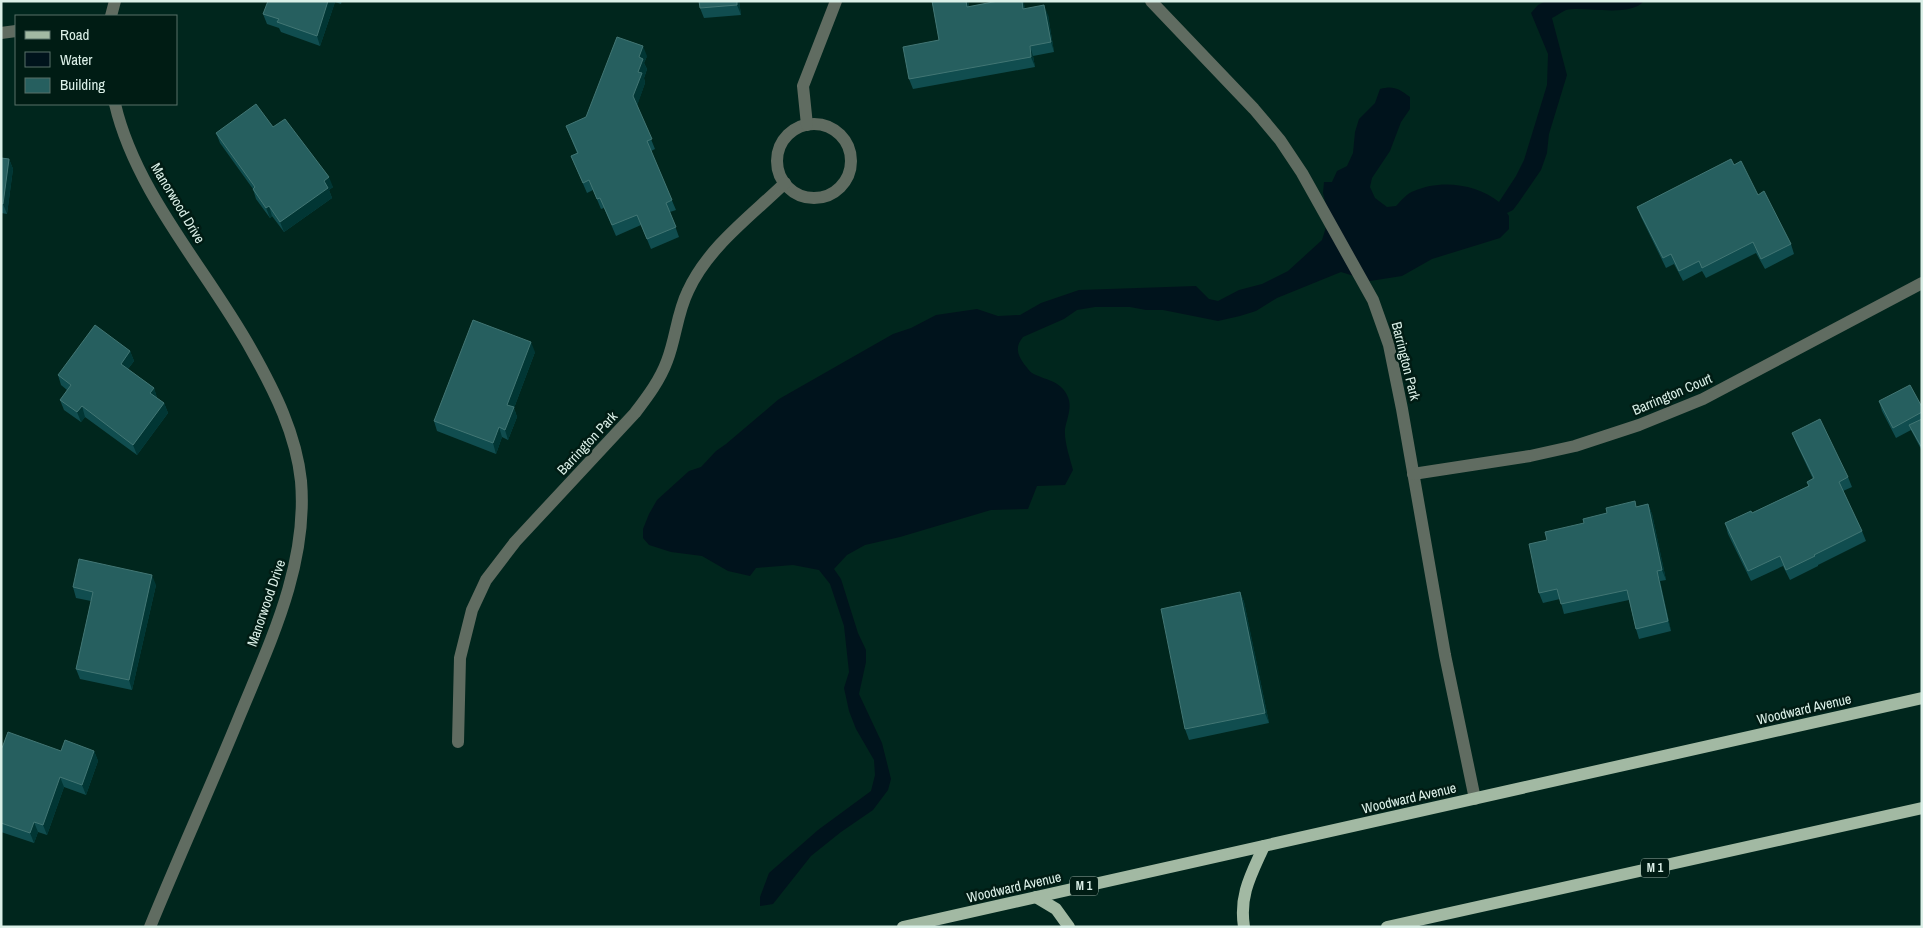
<svg xmlns="http://www.w3.org/2000/svg" width="1923" height="928" font-family="'Archivo Narrow',sans-serif">
  <style>
    .water { fill: #00131c }
    .lines { fill: none; stroke-linecap: round; stroke-linejoin: round }
    .minor { stroke: #606c61; stroke-width: 12 }
    .primary { stroke: #a2b9a3; stroke-width: 12 }
    .wall { fill: #104d4f }
    .shaded-wall { fill: #013634 }
    .building { fill: #265f5f; stroke: #427674 }
    .labels { text-anchor: middle; dominant-baseline: central; stroke-width: 5; stroke-linejoin: round; paint-order: stroke }
    .shield { fill: #001c14; stroke: #99b0a8; stroke-width: 1 }
    .shield-label { font-size: 12px; font-weight: bold; fill: #dbf0e8 }
    .street-label { font-size: 14px; fill: #dbf0e8; stroke: #001c14 }
  </style>
  <rect width="100%" height="100%" fill="#00261d"/>
  <path class="water" d="M1546,1H1644C1630,18 1586,6 1566,10C1562,12 1556,16 1552,18L1567,75L1549,134L1547,153L1541,170L1519,202L1513,210L1507,213L1509,216V229L1500,238L1432,259L1402,276L1370,281L1341,272L1277,298L1256,311L1240,316L1218,321L1163,310H1146L1130,307H1095L1077,310L1064,319L1023,337C1015,347 1017,354 1024,364C1027,367 1029,371 1032,373C1044,380 1060,380 1067,395C1073,406 1067,418 1065,429C1064,442 1070,458 1073,470L1065,485L1037,486L1028,509L991,510L900,537L865,545L847,555L834,569L841,579L858,633L866,650V662L859,694L882,743L891,779L888,790L873,810L841,832L811,856L773,904L760,906V897L769,873L818,830L871,791L875,775L874,760L856,729L849,711L844,688L849,672L844,626L830,584L819,570L793,565L756,568L750,576L728,571L702,556L671,552L649,545L643,538V529L649,514L657,500L689,471L701,467L716,451L726,444L779,399L893,334L911,328L936,315L977,309L998,316L1020,315L1041,303L1079,290L1196,286L1209,299L1218,301L1239,290L1262,284L1288,271L1322,240L1327,224L1326,205L1323,193L1324,182H1332L1337,171L1347,166L1353,153L1355,132L1359,119L1375,103L1380,89C1394,85 1399,89 1410,97V109L1401,122L1390,151L1372,178L1370,187L1375,198L1387,207L1396,206C1401,201 1407,193 1414,191C1441,179 1477,184 1499,202L1516,176L1524,160L1547,85L1548,54L1531,13L1538,5Z"/>
  <g class="lines">
    <g class="minor">
      <path d="M1151,1L1254,109L1280,140L1302,173L1373,300L1389,345L1402,409L1445,655L1475,799"/>
      <path d="M111,16L115,1"/>
      <path d="M1,33L16,31"/>
      <path d="M115,104C136,194 208,271 252,351C275,392 296,434 301,481C308,564 271,640 240,715C211,786 179,856 150,927"/>
      <circle cx="814" cy="161" r="37"/>
      <path d="M807,125L803,86L836,1"/>
      <path d="M1413,474L1530,456L1575,446L1639,425L1703,399L1922,283"/>
      <path d="M458,742L460,658L472,610L486,580L515,542L635,413C648,396 660,380 667,361C676,338 677,313 688,291C708,247 751,216 785,183"/>
    </g>
    <g class="primary">
      <path d="M1036,897L1056,909L1069,927"/>
      <path d="M903,927L1922,698"/>
      <path d="M1244,927C1239,895 1251,875 1264,846"/>
      <path d="M1387,927L1922,808"/>
    </g>
  </g>
  <g class="wall">
    <path d="M268,1H342L341,4L335,2L320,46L281,32L279,28L267,24L263,14Z"/>
    <path d="M739,1L741,15L704,18L700,8Z"/>
    <path d="M932,1H968L969,7L998,1H1023L1025,9L1048,15L1054,52L1033,56L1035,67L913,89L909,79L939,40Z"/>
    <path d="M647,56L644,63L647,69L644,78L645,83L637,105L655,149L651,151L676,210L670,212L679,237L651,249L641,225L616,236L604,208L601,209L593,190L587,193L571,156L577,153L566,126L586,117Z"/>
    <path d="M273,127L333,187L329,190L332,198L284,232L272,216L270,218L256,199L253,189L220,143L216,133Z"/>
    <path d="M1,158L9,159L13,169L7,214L1,213Z"/>
    <path d="M1734,165L1758,195L1791,244L1794,254L1765,269L1756,253L1706,278L1702,271L1683,281L1674,264L1666,268L1641,217L1637,207Z"/>
    <path d="M130,351L134,361L128,369L154,388L157,398L164,403L168,413L137,455L85,417L81,422L64,410L60,400L67,390L61,385L58,375Z"/>
    <path d="M535,352L514,408L517,417L508,440L502,437L496,454L437,431L434,421Z"/>
    <path d="M1879,401L1922,407V451L1911,430L1896,438L1882,411Z"/>
    <path d="M1792,433L1848,477L1852,487L1843,491L1862,531L1866,541L1818,565V566L1790,580L1783,566L1751,581L1728,534L1725,523L1752,513L1808,486L1813,479L1796,443Z"/>
    <path d="M1648,504L1652,514L1666,580L1660,581L1671,631L1639,639L1636,629L1629,600L1564,614L1560,599L1543,603L1539,593L1547,540L1607,513Z"/>
    <path d="M156,585L132,690L80,679L76,669L91,601L76,598L73,587Z"/>
    <path d="M1240,592L1244,602L1269,723L1189,740L1185,729Z"/>
    <path d="M1,748L61,751H94L98,761L86,795L64,787L47,835L38,832L34,843L1,832Z"/>
  </g>
  <g class="shaded-wall">
    <path d="M328,1H335V2L320,46L317,36Z"/>
    <path d="M737,1H739L741,15L737,5Z"/>
    <path d="M966,1H968L970,17L967,7Z"/>
    <path d="M1022,1H1023L1025,7L1027,19L1023,9Z"/>
    <path d="M1044,5L1048,15L1054,52L1051,42Z"/>
    <path d="M643,46L647,56L644,63L647,69L644,78L645,83L637,106L633,96L638,72L639,57Z"/>
    <path d="M1030,46L1033,56L1035,67L1031,57Z"/>
    <path d="M9,159L13,169L7,214L3,204Z"/>
    <path d="M329,177L333,187L329,190L332,198L284,232L280,222L324,181Z"/>
    <path d="M269,206L272,216L270,218L266,208Z"/>
    <path d="M531,342L535,352L514,408L517,417L508,440L505,430L507,405Z"/>
    <path d="M130,351L134,361L124,374L121,364Z"/>
    <path d="M154,388L157,398L150,393Z"/>
    <path d="M164,403L168,413L137,455L133,445Z"/>
    <path d="M82,406L85,417L81,422L77,412Z"/>
    <path d="M499,427L502,437L496,454L493,443Z"/>
    <path d="M1648,504L1652,514L1666,580L1662,570Z"/>
    <path d="M1657,571L1660,581L1671,631L1668,621Z"/>
    <path d="M152,575L156,585L132,690L129,680Z"/>
    <path d="M1240,592L1244,602L1269,723L1265,713Z"/>
    <path d="M94,751L98,761L86,795L82,785Z"/>
    <path d="M60,777L64,787L47,835L43,825Z"/>
    <path d="M34,822L38,832L34,843L30,833Z"/>
  </g>
  <g class="building">
    <path d="M268,1H328L317,36L277,22L279,19L263,14Z"/>
    <path d="M699,1H737V5L700,8Z"/>
    <path d="M932,1H966L967,7L998,1H1022L1023,9L1044,5L1051,42L1030,46L1031,57L909,79L903,47L939,40Z"/>
    <path d="M617,37L643,46L639,57L643,59L638,72L642,73L633,96L652,139L647,141L672,200L666,203L676,227L647,239L637,215L612,225L600,198L597,199L589,180L583,183L571,156L578,153L566,126L586,117Z"/>
    <path d="M256,104L273,127L285,119L329,177L324,181L328,188L280,222L269,206L266,208L253,189L255,187L216,133Z"/>
    <path d="M1,158L9,159L3,204L1,203Z"/>
    <path d="M1731,159L1734,165L1741,161L1758,195L1764,191L1791,244L1761,259L1753,242L1702,268L1699,261L1679,271L1671,254L1663,258L1637,207Z"/>
    <path d="M473,320L531,342L507,405L514,407L505,430L499,427L493,443L434,421Z"/>
    <path d="M95,325L130,351L121,364L154,388L150,393L164,403L133,445L82,406L77,412L60,400L71,385L58,375Z"/>
    <path d="M1910,385L1922,407V412L1893,428L1879,401Z"/>
    <path d="M1820,419L1848,477L1839,482L1862,531L1814,555L1815,556L1786,570L1780,556L1748,571L1725,523L1751,511L1752,513L1809,486L1807,482L1814,478L1792,433Z"/>
    <path d="M1922,419V448L1909,425Z"/>
    <path d="M1635,501L1636,507L1648,504L1662,570L1657,571L1668,621L1636,629L1627,590L1561,604L1557,589L1539,593L1529,544L1547,540L1545,532L1584,523L1583,519L1607,513L1606,508Z"/>
    <path d="M79,559L152,575L129,680L76,669L93,592L73,587Z"/>
    <path d="M1240,592L1265,713L1185,729L1161,609Z"/>
    <path d="M8,732L61,751L65,740L94,751L82,785L60,777L43,825L34,822L30,833L1,823V748H2Z"/>
  </g>
  <g class="labels">
    <g class="shield">
      <rect x="1641" y="858.5" width="28" height="19" rx="4"/>
      <rect x="1070" y="876.5" width="28" height="19" rx="4"/>
    </g>
    <g class="shield-label">
      <text x="1655" y="868">M 1</text>
      <text x="1084" y="886">M 1</text>
    </g>
    <g class="street-label">
      <text transform="translate(178 203) rotate(59)">Manorwood Drive</text>
      <text transform="translate(1406 361) rotate(76)">Barrington Park</text>
      <text transform="translate(1672 394) rotate(-23)">Barrington Court</text>
      <text transform="translate(587 443) rotate(-47)">Barrington Park</text>
      <text transform="translate(266 603) rotate(-71)">Manorwood Drive</text>
      <text transform="translate(1804 709) rotate(-13)">Woodward Avenue</text>
      <text transform="translate(1409 798) rotate(-13)">Woodward Avenue</text>
      <text transform="translate(1014 887) rotate(-13)">Woodward Avenue</text>
    </g>
  </g>
  <rect width="1923" height="928" fill="none" stroke="#dbf0e8" stroke-width="5"/>
  <rect x="15" y="15" width="162" height="90" fill="#001c14" stroke="#587169"/>
  <rect x="25" y="31" width="25" height="8" fill="#a2b9a3" stroke="#587169"/>
  <text x="60" y="40" font-size="15" fill="#dbf0e8">Road</text>
  <rect x="25" y="52" width="25" height="15" fill="#00131c" stroke="#587169"/>
  <text x="60" y="65" font-size="15" fill="#dbf0e8">Water</text>
  <rect x="25" y="78" width="25" height="15" fill="#265f5f" stroke="#587169"/>
  <text x="60" y="90" font-size="15" fill="#dbf0e8">Building</text>
</svg>
